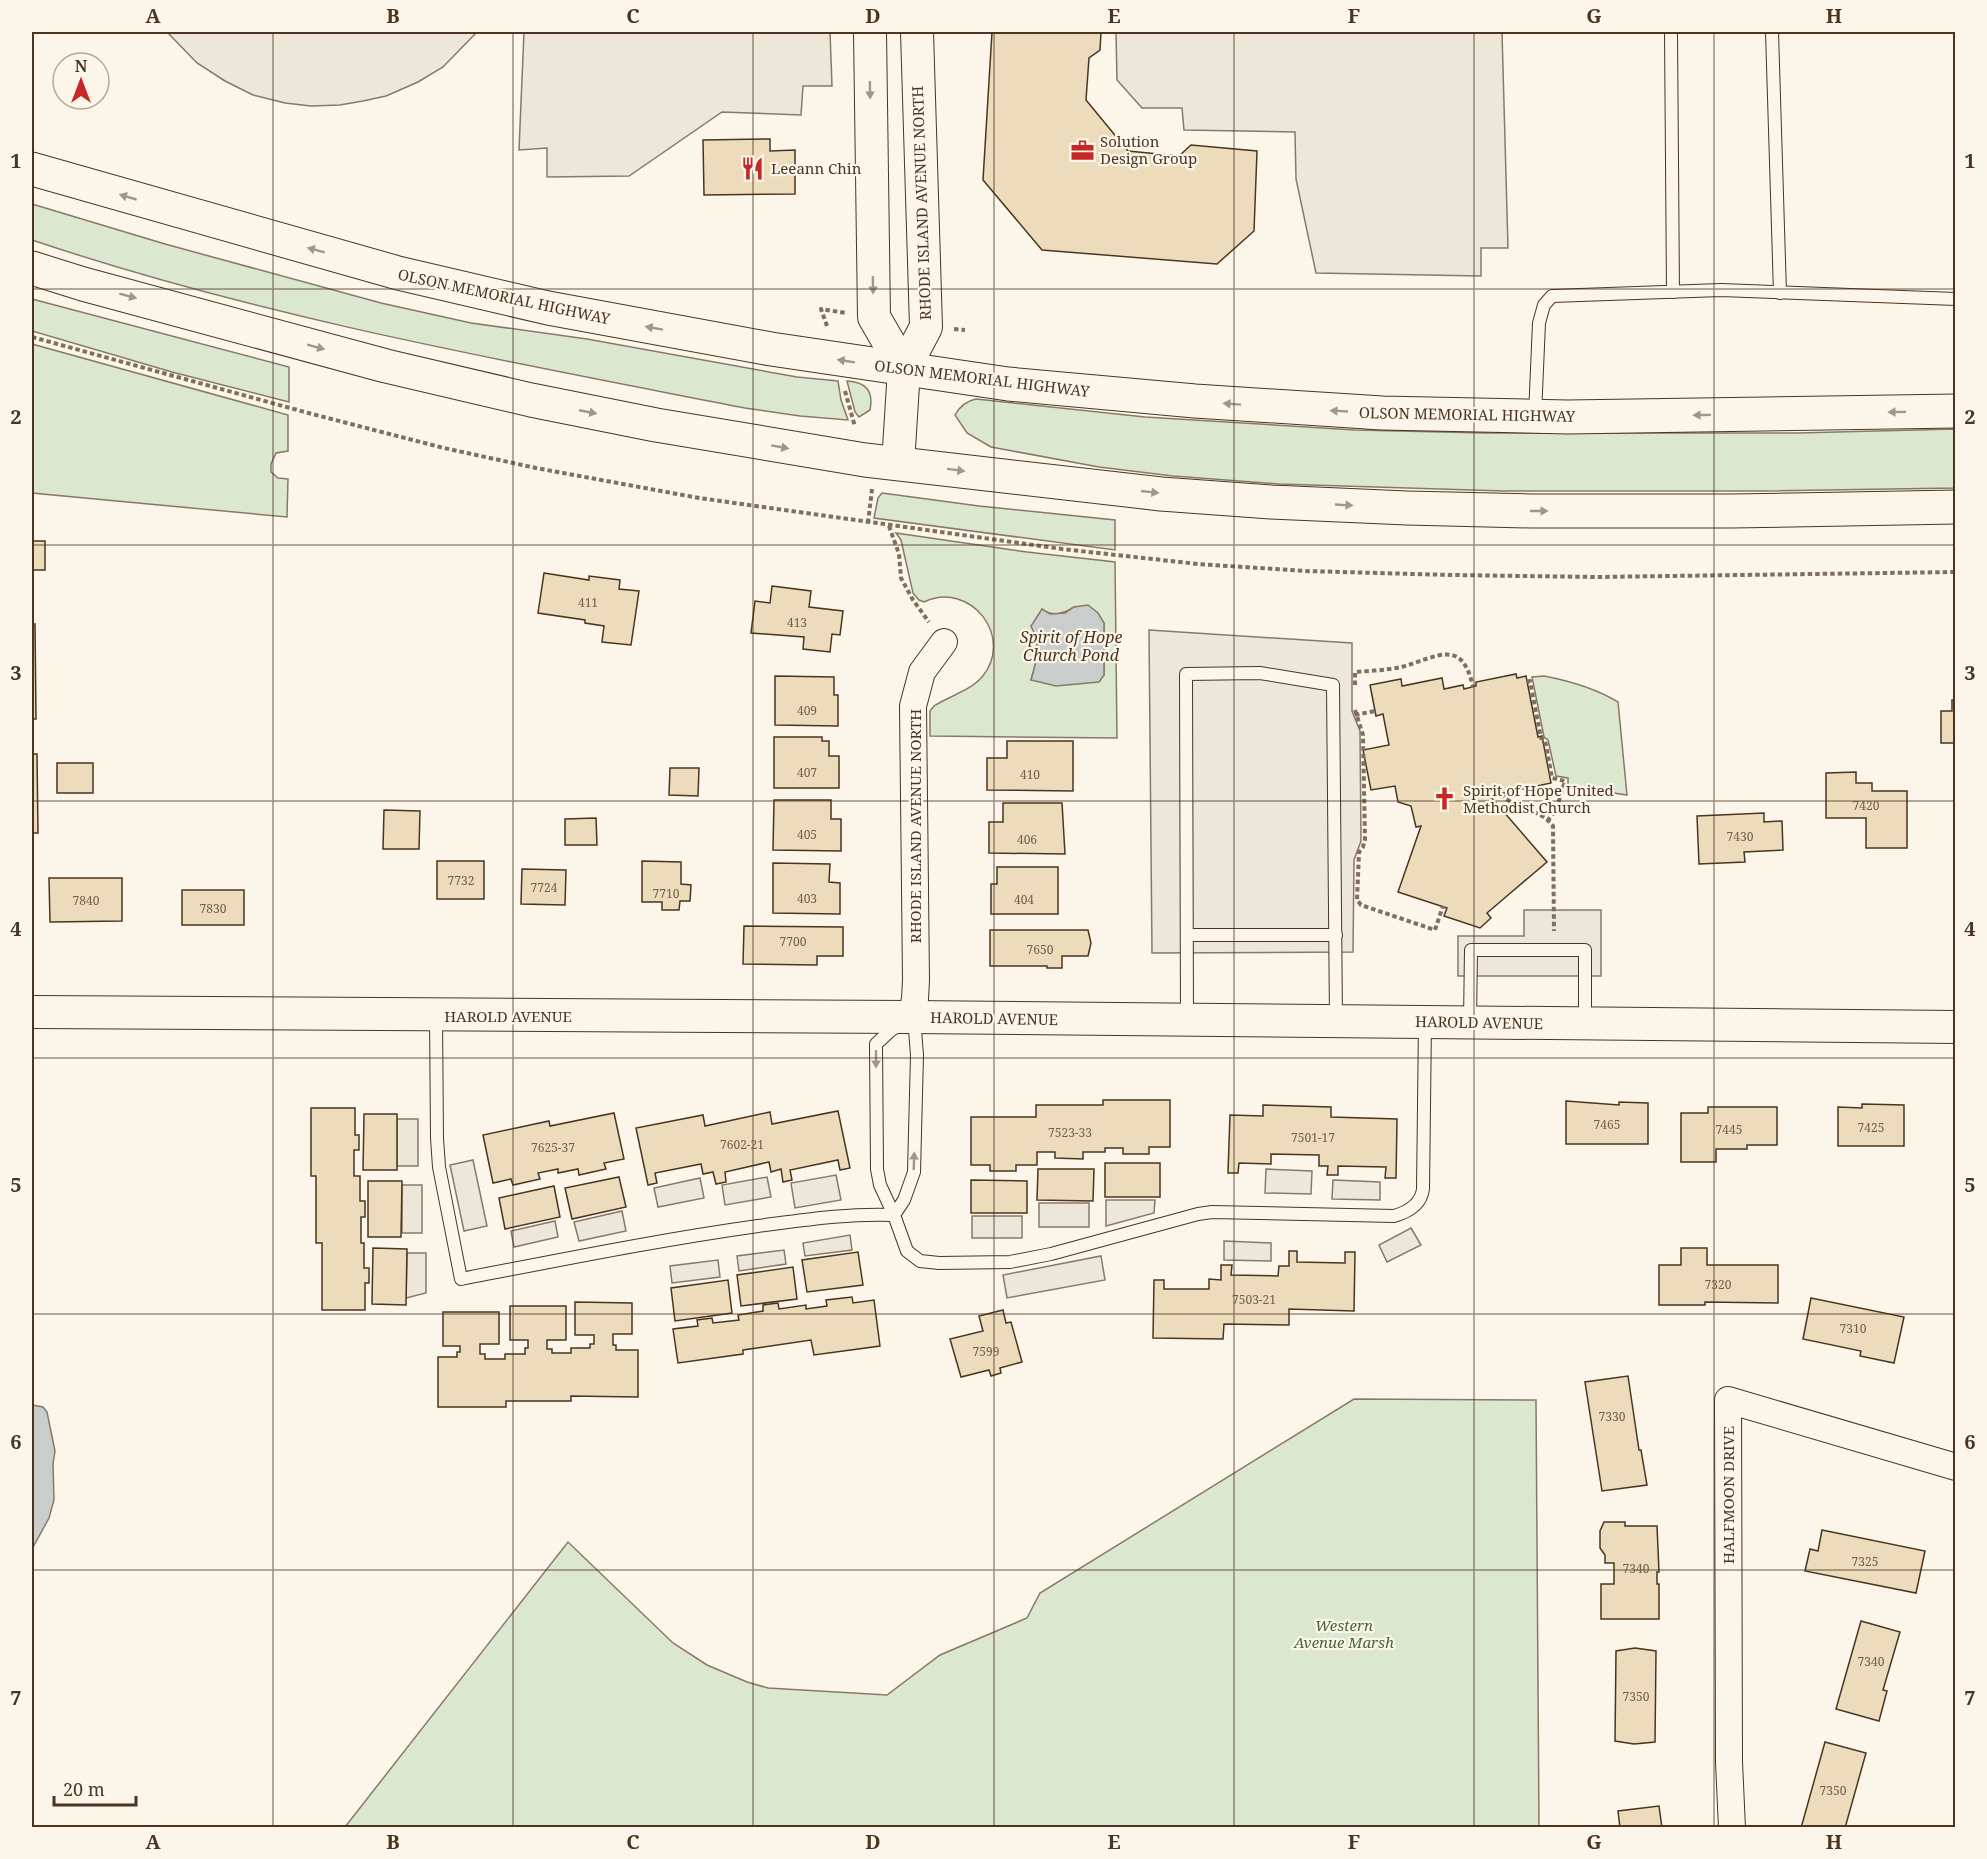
<svg xmlns="http://www.w3.org/2000/svg" width="1987" height="1859" font-family="'Noto Serif',serif">
  <style>
    .green { fill: #dce7d0; stroke: #887966; stroke-width: 1.5; fill-rule: evenodd }
    .parking { fill: #ede7d9; stroke: #887966; stroke-width: 1.5 }
    .water { fill: #c9cecd; stroke: #887966; stroke-width: 1.5 }
    .building { fill: #ecdcbc; stroke: #4a3520; stroke-width: 1.5 }
    .lines { fill: none; stroke-linecap: round; stroke-linejoin: round }
    .service-casing { stroke: #4a3520; stroke-width: 14 }
    .minor-casing { stroke: #4a3520; stroke-width: 28 }
    .tertiary-casing { stroke: #4a3520; stroke-width: 34 }
    .trunk-casing { stroke: #4a3520; stroke-width: 35 }
    .path { stroke: #7f6f5c; stroke-width: 4; stroke-dasharray: 4.5 3; stroke-linecap: butt }
    .service { stroke: #fbf6e9; stroke-width: 12 }
    .minor { stroke: #fbf6e9; stroke-width: 26 }
    .tertiary { stroke: #fbf6e9; stroke-width: 32 }
    .trunk { stroke: #fbf6e9; stroke-width: 33 }
    .oneway { fill: #a29684 }
    .grid { fill: none; stroke: #4a3520; stroke-width: 1.5; stroke-opacity: 0.55 }
    .labels { text-anchor: middle; dominant-baseline: central; stroke-width: 4.5; stroke-linejoin: round; paint-order: stroke }
    .number-label { font-size: 12px; fill: #725f47 }
    .poi-label { font-size: 15px; fill: #4a3520; stroke: #fbf6e9; text-anchor: start }
    .street-label { font-size: 15px; fill: #4a3520; stroke: #fbf6e9 }
    .park-label { font-size: 15px; font-style: italic; fill: #436837; stroke: #fbf6e9 }
    .water-label { font-size: 16px; font-style: italic; fill: #4a3520; stroke: #fbf6e9 }
    .neatline { fill: none; stroke: #4a3520; stroke-width: 2 }
    .grid-label { font-size: 20px; text-anchor: middle; font-weight: bold; fill: #4a3520 }
  </style>
  <rect width="100%" height="100%" fill="#fbf6e9"/>
  <g class="green">
    <path d="M32,204L165,244L381,303L471,323L587,339L797,377L838,381L841,400L848,420L800,416L745,408C505,361 264,318 32,240Z"/>
    <path d="M32,299L289,367V402L172,372L32,331Z"/>
    <path d="M32,344L288,415V451L276,453L271,464V472L278,478L288,479L287,517L32,493Z"/>
    <path d="M847,381C866,382 874,391 870,410L859,417L855,412Z"/>
    <path d="M976,399L1145,417L1355,430L1486,433H1797L1955,429V488L1765,491H1504L1279,484L1173,476L1099,467L991,447L967,433L955,415C960,406 966,401 976,399Z"/>
    <path d="M882,493L979,506L1115,520V550L874,518L878,498Z"/>
    <path d="M896,533L1027,552L1115,562L1117,738L930,736V711L934,706C949,696 970,691 982,677C1015,638 971,580 924,602L919,600L913,593L901,540ZM1074,607L1104,623V675L1031,680L1038,656L1037,638L1042,609C1053,617 1063,614 1074,607Z"/>
    <path d="M1544,676C1570,681 1595,688 1618,702L1627,795L1568,786V778L1556,776L1548,740L1544,737L1532,677Z"/>
    <path d="M1354,1399L1536,1400L1539,1827H345L568,1542L673,1643L707,1665L747,1682L768,1688L887,1695L940,1655L1027,1618L1040,1593Z"/>
  </g>
  <g class="parking">
    <path d="M167,32H477L443,67L418,82L386,96L363,101L340,105L311,106L285,103L253,95L225,81L197,63Z"/>
    <path d="M524,32H830L832,86H803L801,115L722,112L629,176L547,177V148L519,150Z"/>
    <path d="M1116,32H1502L1508,248H1481V276L1316,273L1296,179L1295,132L1184,130L1182,108H1142L1117,80Z"/>
    <path d="M1149,630L1352,643V711L1360,731L1361,841L1354,860L1353,952L1152,953Z"/>
    <path d="M1524,910H1601V976H1458V936H1524Z"/>
    <rect x="397" y="1119" width="21" height="47"/>
    <path d="M473,1160L487,1226L464,1231L450,1165Z"/>
    <path d="M1266,1169L1312,1171L1311,1194L1265,1193Z"/>
    <path d="M836,1175L841,1200L795,1208L791,1183Z"/>
    <path d="M767,1177L771,1197L725,1205L722,1185Z"/>
    <path d="M700,1178L704,1198L658,1207L654,1188Z"/>
    <path d="M1333,1180L1380,1182V1200L1332,1199Z"/>
    <rect x="402" y="1185" width="20" height="48"/>
    <path d="M1106,1200H1155L1154,1213L1106,1226Z"/>
    <rect x="1039" y="1203" width="50" height="24"/>
    <path d="M622,1211L626,1231L579,1241L574,1222Z"/>
    <rect x="972" y="1216" width="50" height="22"/>
    <path d="M555,1221L558,1237L514,1247L511,1231Z"/>
    <path d="M1411,1228L1421,1245L1387,1262L1379,1245Z"/>
    <path d="M850,1235L852,1250L805,1256L803,1243Z"/>
    <path d="M1224,1241L1271,1243V1261L1224,1260Z"/>
    <path d="M784,1250L786,1264L739,1271L737,1256Z"/>
    <path d="M407,1253H426V1293L406,1298Z"/>
    <path d="M1101,1256L1105,1280L1007,1298L1003,1275Z"/>
    <path d="M718,1260L720,1277L672,1283L670,1266Z"/>
  </g>
  <g class="water">
    <path d="M1088,605L1098,613L1104,623V675L1099,682L1056,686L1031,680C1037,660 1041,645 1031,626L1042,609L1050,614L1065,613L1074,607Z"/>
    <path d="M32,1405L43,1407L47,1412L55,1451L53,1464L54,1500L49,1518L32,1549Z"/>
  </g>
  <g class="building">
    <path d="M992,32H1101L1100,50L1089,58L1086,100L1128,151L1179,156L1191,145L1257,151L1254,231L1217,264L1042,250L983,180Z"/>
    <path d="M770,139V151L795,150V194L704,195L703,140Z"/>
    <rect x="32" y="541" width="13" height="29"/>
    <path d="M544,573L589,580V576L620,580L619,589L639,591L631,645L602,642L604,626L585,623V620L538,613Z"/>
    <path d="M772,586L811,591L809,607L843,611L840,635L832,634L830,652L803,649L804,637L751,633L755,601L770,603Z"/>
    <path d="M32,624H35L36,719H32Z"/>
    <path d="M1516,674L1517,678L1526,676L1538,737L1542,736L1551,783L1490,796L1547,862L1487,913L1491,918L1480,928L1444,916L1447,908L1398,892L1421,826L1416,827L1411,806L1398,802L1395,786L1371,790L1363,750L1389,745L1383,714L1376,716L1370,685L1401,679L1402,686L1442,678L1444,689L1463,685L1464,689L1476,686V682Z"/>
    <path d="M775,676L834,677V695H838V726L775,725Z"/>
    <path d="M1952,700H1956V743H1941V711H1952Z"/>
    <path d="M774,737H822V741H829V756H839V788H774Z"/>
    <path d="M1007,741H1073V791L987,790V758H1007Z"/>
    <path d="M32,754H37L38,833H32Z"/>
    <rect x="57" y="763" width="36" height="30"/>
    <path d="M670,768H699L698,796L669,795Z"/>
    <path d="M1856,772V783H1872V791H1907V848H1866V818H1826V773Z"/>
    <path d="M774,800H831V819H841V851L773,850Z"/>
    <path d="M1003,803H1062L1065,854L989,853V822H1003Z"/>
    <path d="M384,810L420,811L419,849H383Z"/>
    <path d="M1764,813V822L1782,821L1783,850L1744,852L1745,862L1699,864L1697,816Z"/>
    <path d="M596,818L597,845H565V819Z"/>
    <rect x="437" y="861" width="47" height="38"/>
    <path d="M642,861L681,862V884L691,885L690,901H680L679,910H662V902H642Z"/>
    <path d="M773,863L830,864L829,882L840,883V914L773,913Z"/>
    <path d="M997,867H1058V914H991V884H997Z"/>
    <path d="M522,869L566,870L565,905L521,904Z"/>
    <path d="M49,878H122V921L50,922Z"/>
    <rect x="182" y="890" width="62" height="35"/>
    <path d="M744,926L843,927V956H817V965L743,964Z"/>
    <path d="M990,930H1088L1091,943L1088,956H1062V968H1047V966H990Z"/>
    <path d="M1103,1100H1170V1147H1149V1154H1123V1148H1105V1152H1083V1159L1055,1158V1152H1037V1165H1016V1171H990V1165H971V1117H1036V1105H1103Z"/>
    <path d="M1566,1101L1619,1105V1102L1648,1103V1144H1566Z"/>
    <path d="M1862,1104L1904,1105V1146H1838V1107L1862,1108Z"/>
    <path d="M1263,1105L1331,1107V1117L1397,1119L1396,1178H1385L1386,1167L1338,1166V1175H1327L1328,1166H1319V1155L1271,1154V1164L1239,1163L1238,1173H1228L1230,1115L1263,1116Z"/>
    <path d="M1708,1107H1777V1145H1747V1149H1716V1162H1681V1113H1708Z"/>
    <path d="M311,1108H355V1135H359V1150H354V1176H360V1201H365V1217H361V1243H364V1268H369V1283H365V1310H322V1243H316V1176H311Z"/>
    <path d="M838,1111L850,1168L840,1170L838,1160L790,1170L792,1180L783,1182L781,1169L771,1172L769,1162L725,1172L726,1182L716,1184L713,1172L703,1174L701,1164L655,1173L657,1183L648,1185L636,1128L703,1115L705,1126L770,1112L772,1124Z"/>
    <path d="M614,1113L624,1159L604,1163L606,1169L579,1175L578,1169L558,1173V1169L538,1173L540,1179L513,1185L511,1179L493,1183L483,1135L549,1121L550,1126Z"/>
    <path d="M364,1114H397V1170H363Z"/>
    <rect x="1105" y="1163" width="55" height="34"/>
    <path d="M1038,1169H1094L1093,1201L1037,1200Z"/>
    <path d="M619,1177L626,1207L572,1219L565,1188Z"/>
    <path d="M971,1180L1027,1181V1213H971Z"/>
    <path d="M368,1181H402L401,1237H368Z"/>
    <path d="M554,1186L560,1217L505,1229L499,1198Z"/>
    <path d="M373,1248L407,1249L406,1305L372,1304Z"/>
    <path d="M1681,1248H1707V1265H1778V1303L1705,1302V1305H1659V1265H1681Z"/>
    <path d="M1289,1251H1297V1262L1345,1263V1252H1355L1354,1311L1289,1309V1325L1224,1324L1223,1339L1153,1338L1154,1280H1164V1289H1209V1279L1221,1280V1265H1232L1231,1275L1278,1276L1279,1266H1289Z"/>
    <path d="M858,1252L863,1285L807,1292L802,1260Z"/>
    <path d="M793,1267L797,1299L741,1306L737,1275Z"/>
    <path d="M728,1280L732,1313L675,1321L671,1288Z"/>
    <path d="M852,1297L853,1303L874,1300L880,1346L814,1355L811,1340L743,1350V1354L678,1363L673,1329L698,1326L697,1320L712,1318L713,1323L739,1320L738,1315L763,1311V1305L778,1303L779,1309L806,1305V1309L827,1306L826,1300Z"/>
    <path d="M1811,1298L1904,1317L1894,1363L1860,1356L1861,1351L1803,1339Z"/>
    <path d="M575,1302L632,1303V1334H613V1345H616V1350H638V1397L571,1396V1401H506V1407H438V1357H457V1352H460V1346H443V1312H499V1344H480V1354H485V1359H505V1354H525V1348H528V1340H510V1306H566V1340H547V1349H552V1353H571V1348H590V1344H594V1335H575Z"/>
    <path d="M1003,1310L1006,1323L1011,1322L1022,1362L1000,1368L1001,1373L991,1376L989,1370L961,1377L950,1339L983,1331L979,1316Z"/>
    <path d="M1628,1376L1639,1450H1641L1647,1485L1602,1491L1585,1382Z"/>
    <path d="M1604,1522H1625V1526H1657L1659,1572H1657V1584H1659V1619H1601V1584H1614V1563H1605V1555L1600,1548V1531Z"/>
    <path d="M1822,1530L1925,1551L1916,1593L1805,1571L1810,1549L1818,1551Z"/>
    <path d="M1861,1621L1900,1632L1883,1690L1887,1691L1879,1721L1836,1709Z"/>
    <path d="M1635,1648L1656,1651L1655,1742L1634,1744L1615,1741L1616,1651Z"/>
    <path d="M1825,1742L1866,1753L1845,1828H1801Z"/>
    <path d="M1659,1806L1662,1828H1620L1618,1811Z"/>
  </g>
  <g class="lines">
    <defs>
      <g id="service">
        <path d="M1671,32L1673,292"/>
        <path d="M1772,32L1780,293"/>
        <path d="M1535,415L1539,323L1544,305L1552,296L1721,290L1956,299"/>
        <path d="M1187,935H1336"/>
        <path d="M436,1016L437,1138L439,1167L461,1279C560,1260 658,1240 758,1226C804,1220 848,1213 894,1215"/>
        <path d="M1187,1019L1186,674L1260,673L1333,685L1336,1021"/>
        <path d="M1470,1022L1471,950H1585V1022"/>
        <path d="M894,1215L904,1200L914,1172L917,1055L915,1030L911,1017L890,1031L876,1044L877,1169L880,1185L894,1215L907,1251L920,1261L939,1263L1010,1262L1051,1254L1198,1214L1212,1212L1394,1216C1408,1212 1421,1205 1423,1189L1425,1022"/>
      </g>
      <g id="minor">
        <path d="M911,1017L915,999L916,980L913,706L922,672L944,642"/>
        <path d="M1732,1828L1729,1762L1728,1400L1956,1467"/>
      </g>
      <g id="tertiary">
        <path d="M870,32L874,317L904,369"/>
        <path d="M898,464L904,369L926,327L917,32"/>
        <path d="M32,1012L911,1017L1956,1027"/>
      </g>
      <g id="trunk">
        <path d="M32,169L398,273L548,308L771,349L1008,384L1195,401L1382,413L1568,417L1956,411"/>
        <path d="M32,268L83,284L386,366L531,400L656,425L865,460L1161,494L1271,502L1407,508L1531,511H1732L1956,507"/>
      </g>
    </defs>
    <use href="#service" class="service-casing"/>
    <use href="#minor" class="minor-casing"/>
    <use href="#tertiary" class="tertiary-casing"/>
    <use href="#trunk" class="trunk-casing"/>
    <g class="path">
      <path d="M827,326L821,309L846,313"/>
      <path d="M954,329L965,330"/>
      <path d="M32,337L312,414L444,448L536,468L699,498L1062,549L1198,564L1305,571L1451,575L1597,577L1956,572"/>
      <path d="M845,391L855,427"/>
      <path d="M868,523L872,489"/>
      <path d="M889,526L899,554L901,578L913,600L929,622"/>
      <path d="M1527,682L1530,681L1541,738L1545,740L1552,778L1565,781L1556,810L1548,820"/>
      <path d="M1355,685V672C1370,671 1387,670 1401,667C1436,658 1462,636 1473,687"/>
      <path d="M1355,710L1363,735L1365,839L1363,847L1359,852L1357,900L1361,905L1435,930L1443,906"/>
      <path d="M1355,715L1375,711"/>
      <path d="M1501,794C1515,810 1540,808 1553,826L1554,931"/>
    </g>
    <use href="#service" class="service"/>
    <use href="#minor" class="minor"/>
    <use href="#tertiary" class="tertiary"/>
    <use href="#trunk" class="trunk"/>
  </g>
  <defs><path id="oneway-solid" d="M-6-.8H1V-3.2L6.5 0L1 3.2V.8H-6Z" transform="scale(1.5)"/></defs>
  <g class="oneway">
    <use href="#oneway-solid" transform="translate(870 90) rotate(89)"/>
    <use href="#oneway-solid" transform="translate(128 197) rotate(-164)"/>
    <use href="#oneway-solid" transform="translate(316 250) rotate(-165)"/>
    <use href="#oneway-solid" transform="translate(873 285) rotate(89)"/>
    <use href="#oneway-solid" transform="translate(128 296) rotate(15)"/>
    <use href="#oneway-solid" transform="translate(654 328) rotate(-170)"/>
    <use href="#oneway-solid" transform="translate(316 347) rotate(15)"/>
    <use href="#oneway-solid" transform="translate(846 361) rotate(-171)"/>
    <use href="#oneway-solid" transform="translate(1232 404) rotate(-176)"/>
    <use href="#oneway-solid" transform="translate(1339 411) rotate(-177)"/>
    <use href="#oneway-solid" transform="translate(588 412) rotate(11)"/>
    <use href="#oneway-solid" transform="translate(1897 412) rotate(179)"/>
    <use href="#oneway-solid" transform="translate(1702 415) rotate(179)"/>
    <use href="#oneway-solid" transform="translate(780 447) rotate(10)"/>
    <use href="#oneway-solid" transform="translate(956 470) rotate(7)"/>
    <use href="#oneway-solid" transform="translate(1150 492) rotate(6)"/>
    <use href="#oneway-solid" transform="translate(1344 505) rotate(3)"/>
    <use href="#oneway-solid" transform="translate(1539 511)"/>
    <use href="#oneway-solid" transform="translate(876 1059) rotate(90)"/>
    <use href="#oneway-solid" transform="translate(914 1161) rotate(-88)"/>
  </g>
  <path class="grid" d="M273,32V1828M513,32V1828M753,32V1828M994,32V1828M1234,32V1828M1474,32V1828M1714,32V1828M32,289H1956M32,545H1956M32,801H1956M32,1058H1956M32,1314H1956M32,1570H1956"/>
  <defs>
    <symbol id="office-bare" viewBox="-9 -9 18 18"><path d="M-6-3h4V-5.5h4V-3h4V5H-6ZM-1-4.5V-3h2v-1.5ZM-6 0V1H6V0Z" fill="#c62828" stroke="#fbf6e9" stroke-width="2.5" paint-order="stroke"/></symbol>
    <symbol id="restaurant-bare" viewBox="-9 -9 18 18"><path d="M-5-6h1v4h1v-4h1v4h1v-4h1v5L-1.5 .5V6h-2V.5L-5-1ZM5-6V6H3V1.5H1.5Q1.5-4 5-6Z" fill="#c62828" stroke="#fbf6e9" stroke-width="2.5" paint-order="stroke"/></symbol>
    <symbol id="church-bare" viewBox="-9 -9 18 18"><path d="M-1.2-6h2.4v3.5h3.3v2.4h-3.3V6h-2.4V-.1h-3.3v-2.4h3.3Z" fill="#c62828" stroke="#fbf6e9" stroke-width="2.5" paint-order="stroke"/></symbol>
  </defs>
  <g fill-rule="evenodd">
    <use href="#office-bare" x="1066" y="134" width="33" height="33"/>
    <use href="#restaurant-bare" x="736" y="152" width="33" height="33"/>
    <use href="#church-bare" x="1428" y="782" width="33" height="33"/>
  </g>
  <g class="labels">
    <g class="number-label">
      <text x="588" y="602">411</text>
      <text x="797" y="622">413</text>
      <text x="807" y="710">409</text>
      <text x="807" y="772">407</text>
      <text x="1030" y="774">410</text>
      <text x="1866" y="805">7420</text>
      <text x="807" y="834">405</text>
      <text x="1740" y="836">7430</text>
      <text x="1027" y="839">406</text>
      <text x="461" y="880">7732</text>
      <text x="544" y="887">7724</text>
      <text x="666" y="893">7710</text>
      <text x="807" y="898">403</text>
      <text x="1024" y="899">404</text>
      <text x="86" y="900">7840</text>
      <text x="213" y="908">7830</text>
      <text x="793" y="941">7700</text>
      <text x="1040" y="949">7650</text>
      <text x="1607" y="1124">7465</text>
      <text x="1871" y="1127">7425</text>
      <text x="1729" y="1129">7445</text>
      <text x="1070" y="1132">7523-33</text>
      <text x="1313" y="1137">7501-17</text>
      <text x="742" y="1144">7602-21</text>
      <text x="553" y="1147">7625-37</text>
      <text x="1718" y="1284">7320</text>
      <text x="1254" y="1299">7503-21</text>
      <text x="1853" y="1328">7310</text>
      <text x="986" y="1351">7599</text>
      <text x="1612" y="1416">7330</text>
      <text x="1865" y="1561">7325</text>
      <text x="1636" y="1568">7340</text>
      <text x="1871" y="1661">7340</text>
      <text x="1636" y="1696">7350</text>
      <text x="1833" y="1790">7350</text>
    </g>
    <g class="poi-label">
      <text x="1100" y="141">Solution<tspan x="1100" dy="17">Design Group</tspan></text>
      <text x="771" y="168">Leeann Chin</text>
      <text x="1463" y="790">Spirit of Hope United<tspan x="1463" dy="17">Methodist Church</tspan></text>
    </g>
    <g class="street-label">
      <text transform="translate(921 203) rotate(-92)">RHODE ISLAND AVENUE NORTH</text>
      <text transform="translate(504 296) rotate(12)">OLSON MEMORIAL HIGHWAY</text>
      <text transform="translate(982 378) rotate(7)">OLSON MEMORIAL HIGHWAY</text>
      <text transform="translate(1467 414) rotate(1)">OLSON MEMORIAL HIGHWAY</text>
      <text transform="translate(915 826) rotate(-90)">RHODE ISLAND AVENUE NORTH</text>
      <text x="508" y="1016">HAROLD AVENUE</text>
      <text transform="translate(994 1018) rotate(1)">HAROLD AVENUE</text>
      <text transform="translate(1479 1022) rotate(1)">HAROLD AVENUE</text>
      <text transform="translate(1728 1495) rotate(-90)">HALFMOON DRIVE</text>
    </g>
    <g class="park-label">
      <text x="1344" y="1625">Western<tspan x="1344" dy="17">Avenue Marsh</tspan></text>
    </g>
    <g class="water-label">
      <text x="1071" y="637">Spirit of Hope<tspan x="1071" dy="18">Church Pond</tspan></text>
    </g>
  </g>
  <rect width="1987" height="1859" fill="none" stroke="#fbf6e9" stroke-width="66"/>
  <g transform="translate(81 81)"><circle r="28" fill="#fbf6e9" stroke="#b4a999" stroke-width="1.5"/>
  <path d="M0-4.5L10 22L0 15L-10 22Z" fill="#c62828"/>
  <text y="-9" font-size="16" font-weight="bold" text-anchor="middle" fill="#4a3520">N</text>
  </g>
  <path d="M54 1796v9h82v-9" fill="none" stroke="#4a3520" stroke-width="3"/>
  <text x="63" y="1796" font-size="18" fill="#4a3520" stroke="#fbf6e9" stroke-width="4.5" paint-order="stroke">20 m</text>
  <rect x="33" y="33" width="1921" height="1793" class="neatline"/>
  <g class="grid-label">
    <text x="153" y="23">A</text>
    <text x="393" y="23">B</text>
    <text x="633" y="23">C</text>
    <text x="873" y="23">D</text>
    <text x="1114" y="23">E</text>
    <text x="1354" y="23">F</text>
    <text x="1594" y="23">G</text>
    <text x="1834" y="23">H</text>
    <text x="16" y="168">1</text>
    <text x="1970" y="168">1</text>
    <text x="16" y="424">2</text>
    <text x="1970" y="424">2</text>
    <text x="16" y="680">3</text>
    <text x="1970" y="680">3</text>
    <text x="16" y="936">4</text>
    <text x="1970" y="936">4</text>
    <text x="16" y="1192">5</text>
    <text x="1970" y="1192">5</text>
    <text x="16" y="1449">6</text>
    <text x="1970" y="1449">6</text>
    <text x="16" y="1705">7</text>
    <text x="1970" y="1705">7</text>
    <text x="153" y="1849">A</text>
    <text x="393" y="1849">B</text>
    <text x="633" y="1849">C</text>
    <text x="873" y="1849">D</text>
    <text x="1114" y="1849">E</text>
    <text x="1354" y="1849">F</text>
    <text x="1594" y="1849">G</text>
    <text x="1834" y="1849">H</text>
  </g>
</svg>
